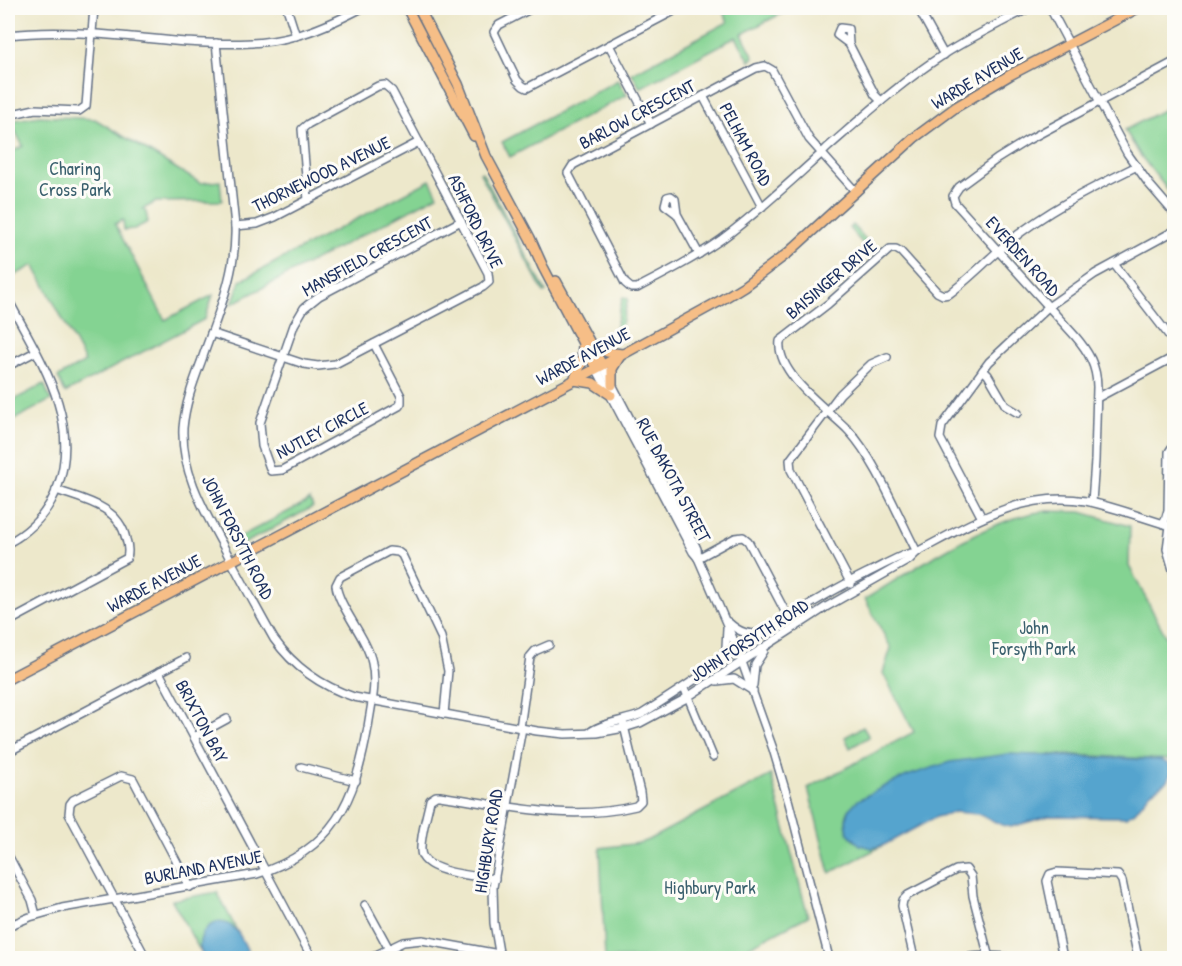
<svg xmlns="http://www.w3.org/2000/svg" width="1182" height="966" font-family="'Patrick Hand',sans-serif">
  <style>
    .green { fill: #84d392; stroke: #508178; stroke-width: 1.5 }
    .water { fill: #54a4ce; stroke: #386a96; stroke-width: 1.5 }
    .lines { fill: none; stroke-linecap: round; stroke-linejoin: round }
    .minor-casing { stroke: #647084; stroke-width: 10 }
    .major-casing { stroke: #647084; stroke-width: 12 }
    .minor { stroke: #fff; stroke-width: 7 }
    .major { stroke: #f6be87; stroke-width: 9 }
    .labels { text-anchor: middle; dominant-baseline: central; stroke-width: 6; stroke-linejoin: round; paint-order: stroke }
    .street-label { font-size: 18px; fill: #1b2f5e; stroke: #fdfcf7 }
    .park-label { font-size: 18px; fill: #3a606e; stroke: #fdfcf7 }
  </style>
  <rect width="100%" height="100%" fill="#fdfcf7"/>
  <filter id="ink" filterUnits="userSpaceOnUse"><feTurbulence type="fractalNoise" baseFrequency=".0167" numOctaves="2"/><feDisplacementMap in="SourceGraphic" scale="12" xChannelSelector="R" yChannelSelector="G"/><feConvolveMatrix kernelMatrix="1 2 1 2 8 2 1 2 1" color-interpolation-filters="sRGB"/></filter>
  <filter id="wash" filterUnits="userSpaceOnUse"><feTurbulence type="fractalNoise" baseFrequency=".008" numOctaves="4" result="noise"/><feDisplacementMap in="SourceGraphic" scale="24" xChannelSelector="R" yChannelSelector="G"/><feGaussianBlur stdDeviation="1.35" result="paint"/><feColorMatrix in="noise" values="0 0 0 0 0 0 0 0 0 0 0 0 0 0 0 0 0 1.4 0 .05"/><feComposite in="paint" operator="in"/></filter>
  <g filter="url(#wash)">
    <rect width="100%" height="100%" fill="#ede8cb"/>
    <g class="green">
      <path d="M721,8H792L742,34L754,57L750,61L736,37L640,88L632,73L728,22Z"/>
      <path d="M618,80L627,95L510,157L502,142Z"/>
      <path d="M1174,104V198L1140,155L1125,130Z"/>
      <path d="M39,116L95,119L200,183L220,181L222,201L156,202L143,209L146,212L148,222L134,229L124,230L123,220L115,224L165,320L213,295L205,319L65,393L58,377L85,362L34,265L8,279V154L23,146L10,121Z"/>
      <path d="M482,172L546,292L544,293L480,173Z"/>
      <path d="M430,180L438,195L232,304L240,281Z"/>
      <path d="M853,225L876,251L872,254L849,228Z"/>
      <path d="M623,297L628,299L618,340L613,338Z"/>
      <path d="M44,384L51,400L8,423V403Z"/>
      <path d="M310,500L313,507L236,548L232,541Z"/>
      <path d="M1046,511L1081,512L1130,526L1129,566L1174,652V760C1068,756 972,740 874,792C861,798 844,807 846,824C848,843 868,850 884,845L830,873L808,788L914,732L883,673L891,648L865,599C916,568 987,518 1046,511Z"/>
      <path d="M863,727L869,737L850,748L845,737Z"/>
      <path d="M771,775L808,916L727,958H605L600,848L640,843L648,840Z"/>
      <path d="M217,892L251,958H204L172,900Z"/>
    </g>
    <g class="water">
      <path d="M1009,754L1160,760L1169,764L1172,772L1167,781L1150,793L1135,812L1126,817L1049,816L1011,827L1002,825L978,814L955,812L936,817L884,845L872,848L860,845L848,833L846,820L850,808L858,800L883,787L907,776L950,762Z"/>
      <path d="M218,922C238,922 243,942 251,958H204C195,944 201,927 218,922Z"/>
    </g>
  </g>
  <g filter="url(#ink)">
    <g class="lines">
      <defs>
        <g id="minor">
          <path d="M287,8L296,36"/>
          <path d="M532,8L499,25L494,32L517,80L523,86L527,88L672,12L677,8"/>
          <path d="M918,8L944,55"/>
          <path d="M1050,8L1127,153L1149,184L1174,213"/>
          <path d="M8,35C66,28 127,37 186,42C222,44 260,46 295,36C318,30 341,19 362,8"/>
          <path d="M216,43L235,226C237,274 216,318 201,362C193,383 185,405 183,428C181,475 207,515 228,555C243,583 258,611 274,639C294,667 321,686 354,697L537,731L565,734L597,733L624,728L640,723L683,700L826,607L909,560L917,552C970,524 1023,490 1086,501C1115,507 1146,519 1174,527"/>
          <path d="M849,44L837,35L840,28L848,29L849,44L875,95L881,101"/>
          <path d="M609,45L651,124"/>
          <path d="M703,96L762,207"/>
          <path d="M8,115L35,109L79,111L86,106L94,8"/>
          <path d="M856,192L809,139L772,70L765,66L756,68L573,165L568,173L625,283L631,288H637C666,273 695,258 722,239C757,213 789,183 821,154L827,148C865,115 901,82 943,55C971,37 1000,23 1029,8"/>
          <path d="M677,214L665,205L667,197L671,196L675,199L677,214L699,254"/>
          <path d="M235,226L257,224L275,217L419,142"/>
          <path d="M1114,264L1174,342"/>
          <path d="M8,299C38,357 82,418 58,486C49,511 31,531 8,543"/>
          <path d="M211,333L304,364L318,366L335,364L483,287L489,282L488,273L392,91L385,85L378,86L308,124L302,129L308,200"/>
          <path d="M374,344L401,396V403L399,406L282,470L271,471L262,446L260,423L294,325L304,308L319,296L461,221"/>
          <path d="M602,365L689,532L697,549L698,558"/>
          <path d="M8,366L35,352"/>
          <path d="M596,368L693,552L698,558L737,648L773,749L789,803L829,958"/>
          <path d="M983,370L988,375L1006,406L1018,413"/>
          <path d="M1097,398L1174,357"/>
          <path d="M1092,502L1095,461L1097,387C1097,366 1088,351 1075,336L955,203L953,196L959,187L997,159L1026,141L1174,62"/>
          <path d="M982,518L940,438L942,426L989,362L1048,307L1095,274L1174,231"/>
          <path d="M1164,524L1168,510L1169,452L1174,444"/>
          <path d="M1170,526L1167,549L1174,573"/>
          <path d="M917,552C898,516 876,460 849,431C829,410 776,375 780,341L828,304L890,249H896L901,252L937,292L943,295L949,294C969,279 986,261 1005,245C1044,212 1090,189 1137,166"/>
          <path d="M698,558L735,538L743,537L748,541L788,617"/>
          <path d="M851,584L791,470L790,460L840,394L871,364L887,357"/>
          <path d="M8,622L127,558C129,551 128,545 126,539C119,506 84,500 56,490"/>
          <path d="M728,622C740,633 749,636 764,632"/>
          <path d="M718,663L726,648L727,628"/>
          <path d="M159,672L312,958"/>
          <path d="M717,681L734,679L753,691"/>
          <path d="M753,685L755,665L764,651"/>
          <path d="M686,692L713,757"/>
          <path d="M520,728L530,657L535,651L549,645"/>
          <path d="M590,732C604,722 626,721 642,714C718,667 787,612 867,573C883,566 900,554 917,552"/>
          <path d="M194,737L227,719"/>
          <path d="M8,752L186,658"/>
          <path d="M301,767L356,781"/>
          <path d="M8,855L32,900L36,915"/>
          <path d="M495,879C477,876 422,873 421,851C420,835 427,816 430,800L436,796H440C506,806 570,822 636,806L641,801L640,792L623,722"/>
          <path d="M365,905L389,949"/>
          <path d="M8,926L30,917L62,908L257,874C334,850 355,801 368,727C371,706 377,685 372,663C367,637 339,608 336,585L340,577L389,551L398,552L402,555L441,637L448,671L444,714"/>
          <path d="M146,958L69,814L70,804L73,800L121,776L133,779L190,887"/>
          <path d="M370,958L403,942L422,940L499,954"/>
          <path d="M500,958L494,923L493,887L522,728"/>
          <path d="M914,958L902,906L903,900L908,895L956,870L966,869L971,876L973,896L989,958"/>
          <path d="M951,958L986,956L1028,958"/>
          <path d="M1063,958L1047,881L1050,874L1057,872L1118,875L1122,881L1138,958"/>
        </g>
        <g id="major">
          <path d="M407,8L474,136"/>
          <path d="M419,8L458,84L486,156L530,238L543,267L596,368"/>
          <path d="M556,281L602,365"/>
          <path d="M591,345L607,352L622,354"/>
          <path d="M574,380L593,383L611,395"/>
          <path d="M574,380L582,362L583,344"/>
          <path d="M612,385V369L620,356"/>
          <path d="M8,679L607,363L718,302L744,286L788,253L914,138L956,107L1010,75L1138,8"/>
        </g>
      </defs>
      <use href="#minor" class="minor-casing"/>
      <use href="#major" class="major-casing"/>
      <use href="#minor" class="minor"/>
      <use href="#major" class="major"/>
    </g>
  </g>
  <g class="labels">
    <g class="street-label">
      <text transform="translate(977 78) rotate(-31)">WARDE AVENUE</text>
      <text transform="translate(637 114) rotate(-28)">BARLOW CRESCENT</text>
      <text transform="translate(746 144) rotate(62)">PELHAM ROAD</text>
      <text transform="translate(321 174) rotate(-26)">THORNEWOOD AVENUE</text>
      <text transform="translate(476 221) rotate(64)">ASHFORD DRIVE</text>
      <text transform="translate(367 256) rotate(-29)">MANSFIELD CRESCENT</text>
      <text transform="translate(1023 256) rotate(48)">EVERDEN ROAD</text>
      <text transform="translate(831 279) rotate(-40)">BAISINGER DRIVE</text>
      <text transform="translate(583 356) rotate(-28)">WARDE AVENUE</text>
      <text transform="translate(322 430) rotate(-28)">NUTLEY CIRCLE</text>
      <text transform="translate(674 480) rotate(62)">RUE DAKOTA STREET</text>
      <text transform="translate(238 537) rotate(63)">JOHN FORSYTH ROAD</text>
      <text transform="translate(154 583) rotate(-28)">WARDE AVENUE</text>
      <text transform="translate(749 640) rotate(-33)">JOHN FORSYTH ROAD</text>
      <text transform="translate(202 721) rotate(62)">BRIXTON BAY</text>
      <text transform="translate(488 841) rotate(-81)">HIGHBURY ROAD</text>
      <text transform="translate(203 867) rotate(-11)">BURLAND AVENUE</text>
    </g>
    <g class="park-label">
      <text x="75" y="168">Charing<tspan x="75" dy="21">Cross Park</tspan></text>
      <text x="1034" y="627">John<tspan x="1034" dy="21">Forsyth Park</tspan></text>
      <text x="710" y="887">Highbury Park</text>
    </g>
  </g>
  <rect width="1182" height="966" fill="none" stroke="#fdfcf7" stroke-width="30"/>
</svg>
